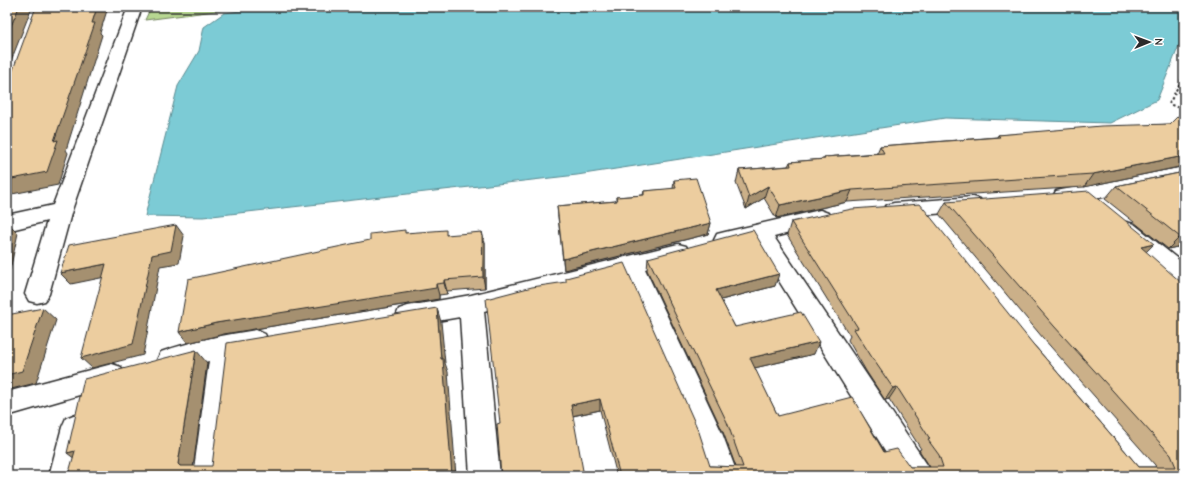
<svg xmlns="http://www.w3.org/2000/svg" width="1191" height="483" font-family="'Comic Neue',sans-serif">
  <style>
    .green { fill: #b7d791; stroke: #71815e }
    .water { fill: #7bcbd5; stroke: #5b8b91 }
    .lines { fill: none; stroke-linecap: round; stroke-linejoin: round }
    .minor-casing { stroke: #2b2b2b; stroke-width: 3 }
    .path { stroke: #2b2b2b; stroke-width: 2; stroke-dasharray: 2.5 2.5; stroke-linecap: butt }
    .minor { fill: #fff; fill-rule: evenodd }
    .wall { fill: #cbb089; stroke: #2b2b2b }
    .shaded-wall { fill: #a5906f; stroke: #2b2b2b }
    .building { fill: #eccd9f; stroke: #2b2b2b }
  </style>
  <rect width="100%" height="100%" fill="#fff"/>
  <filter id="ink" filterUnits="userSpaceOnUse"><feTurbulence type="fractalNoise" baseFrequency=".025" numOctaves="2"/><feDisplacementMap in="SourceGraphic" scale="8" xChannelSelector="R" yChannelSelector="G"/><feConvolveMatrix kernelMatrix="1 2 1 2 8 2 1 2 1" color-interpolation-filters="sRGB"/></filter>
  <g filter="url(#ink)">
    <path class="green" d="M151,7H246L145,20Z"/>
    <path class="water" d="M275,7H1180V43L1157,100L1110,123L945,118L577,175L203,217L145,216L178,86L199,51L204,27L224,13Z"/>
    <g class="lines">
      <defs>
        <g id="minor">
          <path d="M128,7H142L72,210L49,294L45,301L37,303L29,301L25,294L47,221L7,231V215L53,205Z"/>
          <path d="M1184,167V181L1078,202L1063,203L1056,201L1053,196L1056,191Z"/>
          <path d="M973,197L980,199L983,204L980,209L973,211L894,217L887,215L883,210L887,205L894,203Z"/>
          <path d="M820,210L828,213L831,218L828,223L774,237L928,466L933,476H901L754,241L725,248L717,246L714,240L717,234L725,232Z"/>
          <path d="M1126,222L1134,224L1184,264V286L1176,283L1118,236L1115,230L1118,224Z"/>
          <path d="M678,244L686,246L689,252L686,258L645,269L722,433L738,476H708L698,442L624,274L484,311L500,476H470L460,317L408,326L399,323L396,316L399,309L408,306L471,295Z"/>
          <path d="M256,330L265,334L268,341L265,348L236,355L223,476H193L209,361L170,371L161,368L157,360L161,352C191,341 224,335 256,330Z"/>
          <path d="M112,364L121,367L125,375L121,383L7,416V392Z"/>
          <path d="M76,414L86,418L90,427L79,476H49L62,427L66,418Z"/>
        </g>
      </defs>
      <use href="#minor" class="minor-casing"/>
      <path class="path" d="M1184,75L1169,104L1184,110"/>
      <use href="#minor" class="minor"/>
    </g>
    <g class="wall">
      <path d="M1184,109V166L1084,187L847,202L776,218L764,198L746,209L736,183L739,170L788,166L790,162L824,159V157L877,153L880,146L997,137L998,135L1170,124L1182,113Z"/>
      <path d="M1184,172V253L1177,247L1168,249L1105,199L1116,186Z"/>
      <path d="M674,180L711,223L708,234L564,270L558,217L557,206L616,201V197L643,195L644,191L673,189Z"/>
      <path d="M946,202L1146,252L1184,476H617L600,410L573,416L500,423L566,282L710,466L736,467L723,432L647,270L648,258L775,286L721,300L735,327L814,354L754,368L778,416L884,452L910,467H930L919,450L921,449L889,399L885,400L866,371L848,340L850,336L787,235L791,222L1033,344L1139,467H1156L1155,465L1043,338L939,214Z"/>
      <path d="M406,233L448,235L485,243V288L447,291V294L439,295V299L224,334L188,343L179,332Z"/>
    </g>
    <g class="shaded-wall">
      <path d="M19,7H32L7,71V35Z"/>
      <path d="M97,7H108L100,33L102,35L66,150L68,153L58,185L7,195V180L54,141Z"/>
      <path d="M1184,156V166L1084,187L1093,174Z"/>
      <path d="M768,186L764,198L746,209L749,197Z"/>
      <path d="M852,190L847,202L776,218L780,205Z"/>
      <path d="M7,222L18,233L10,270L7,271Z"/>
      <path d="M711,223L708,234L564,270L563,259Z"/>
      <path d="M176,225L184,236L179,263L160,266L143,355L92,368L81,358L152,255Z"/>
      <path d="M482,232L485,243V288L483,277Z"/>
      <path d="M1184,235V239L1177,247L1168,249L1180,237Z"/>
      <path d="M1154,244L1142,256L1141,247Z"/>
      <path d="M106,264L115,275L71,284L60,273Z"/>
      <path d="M779,274L775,286L713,302L716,290Z"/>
      <path d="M444,280L447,291V294L444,283Z"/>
      <path d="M436,284L439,295V299L224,334L188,343L179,332L216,323Z"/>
      <path d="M43,308L56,320L36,383L7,390V375Z"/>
      <path d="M437,308L441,322L445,363L448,372L456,476H452L441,359Z"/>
      <path d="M819,342L814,354L746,370L750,358Z"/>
      <path d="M196,350L207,363L192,476L178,464Z"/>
      <path d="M897,387L889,399L885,400L893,388Z"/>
      <path d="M600,399V410L572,416L571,405Z"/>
      <path d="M75,451L83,465L67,453Z"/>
    </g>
    <g class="building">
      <path d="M7,7H19L7,35Z"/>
      <path d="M36,7H97L92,23H95L54,141L58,140L47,172L7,180V86Z"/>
      <path d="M1184,110V156L1093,174L852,190L780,205L768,186L749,197L739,170L791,166L790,162L825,159L824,157L884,153L880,146L1000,137L998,135L1101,126L1170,124Z"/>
      <path d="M1184,172V235L1180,237L1116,186Z"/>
      <path d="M696,178L711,223L563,259L557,206L617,201L616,197L644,195V191L676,188L674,180Z"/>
      <path d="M1089,191L1154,244L1141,247L1183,284H1184V476H620L600,399L571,405L584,476H501L497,424L500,423L486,299L532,287L566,282V278L624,263L699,432L710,466L743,467L727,422L648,258L753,230L779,274L716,290L735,327L801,312L819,342L750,358L778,416L852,397L884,452L897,449L910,467H943L939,455L928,440L930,439L897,387L893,388L873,359L854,329L858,328L791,222L852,209L920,204L1033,344L1139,467H1176L1171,455L1054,326L946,202Z"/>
      <path d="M176,225L171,251L152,255L133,344L81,358L106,264L60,273L69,245Z"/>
      <path d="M405,230V233L446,230V235L482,232L483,277L444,280V283L436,284V288L216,323L179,332L188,279L370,240V234Z"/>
      <path d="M43,308L22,371L7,375V315Z"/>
      <path d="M437,308L441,359H443L452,476H68L75,451L67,453L84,379L196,350L178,464L180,466H212L227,343Z"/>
    </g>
  </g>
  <rect width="1191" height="483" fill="none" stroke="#fff" stroke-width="24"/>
  <rect x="12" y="12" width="1167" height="459" fill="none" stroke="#2b2b2b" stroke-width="1.5" filter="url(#ink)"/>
  <g transform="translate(1149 42) rotate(89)" stroke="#ffffff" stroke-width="3" paint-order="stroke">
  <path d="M0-3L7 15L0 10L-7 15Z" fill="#2b2b2b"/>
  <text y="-6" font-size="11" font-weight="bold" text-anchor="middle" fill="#2b2b2b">N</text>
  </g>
</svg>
